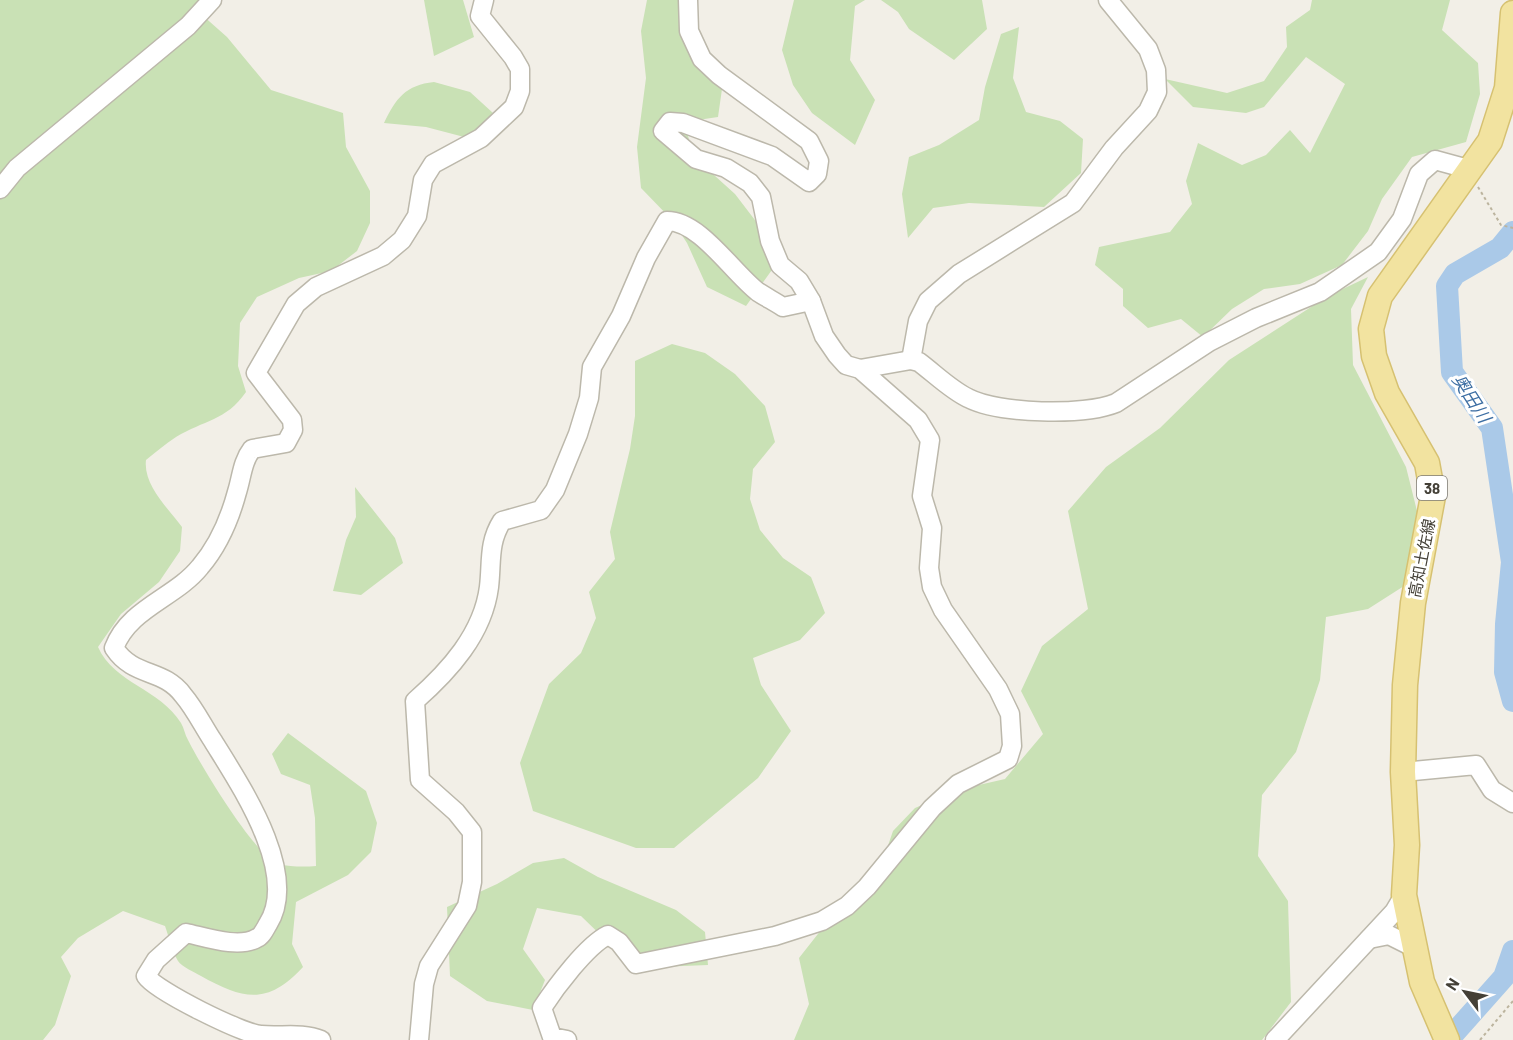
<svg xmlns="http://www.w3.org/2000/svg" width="1513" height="1040" font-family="Barlow,'Noto Sans JP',sans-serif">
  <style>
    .green { fill: #c9e1b5 }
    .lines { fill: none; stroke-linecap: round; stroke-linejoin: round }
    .river { stroke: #aac9e8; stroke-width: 22 }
    .minor-casing { stroke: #bcb8ab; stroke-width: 21 }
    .major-casing { stroke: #d6c171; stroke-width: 27 }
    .path { stroke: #bcb49e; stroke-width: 2; stroke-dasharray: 3 3; stroke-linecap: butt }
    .minor { stroke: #fff; stroke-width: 18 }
    .major { stroke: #f2e3a0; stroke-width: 24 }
    .labels { text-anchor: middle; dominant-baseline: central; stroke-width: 6; stroke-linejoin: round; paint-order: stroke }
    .shield { fill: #fff; stroke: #7c7973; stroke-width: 1.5 }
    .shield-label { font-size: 15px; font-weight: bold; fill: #444037 }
    .street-label { font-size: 16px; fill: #444037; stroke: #fff }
    .water-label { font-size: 18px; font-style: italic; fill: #3d6ea3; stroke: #fff }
  </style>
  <rect width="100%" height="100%" fill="#f2efe7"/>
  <g class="green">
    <path d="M0,0H213L201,14L227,37L271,90L343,113L346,147L370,191V223L357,251L331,271L299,278L257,297L240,323L238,366L246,392C226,421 204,420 176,437C165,444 156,452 146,460C143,485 168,508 182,527L180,551L159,582L121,614L98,647C114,683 160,689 181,723C184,728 185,735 188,740C200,764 256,858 279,864C290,867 305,867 316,866L315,818L310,785L281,774L272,754L288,733L366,791L377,823L371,852L348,875L296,902L292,944L303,967C268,1005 244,1000 201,976C194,972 182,967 178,961C172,951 169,937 165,926L123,911L78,938L61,957L71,976L55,1025L43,1040H0Z"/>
    <path d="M424,0H463L474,37L434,56Z"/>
    <path d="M647,0H689L681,25L694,64L722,89L718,117L684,122L694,157L735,194L761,228L774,267L746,306L707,287L687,243L672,220L641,188L637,147L646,78L641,31Z"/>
    <path d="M794,0H865L855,6L850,60L875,100L855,145L812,113L793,85L782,50Z"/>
    <path d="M881,0H982L987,29L954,60L909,29L898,12Z"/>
    <path d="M1312,0H1450L1442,30L1478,63L1480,94L1466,142L1412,157L1382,199L1368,231L1342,265L1300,284L1264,289L1232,309L1203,337L1181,319L1148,328L1123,306V289L1095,265L1099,247L1170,232L1192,204L1186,181L1198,143L1242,165L1266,155L1290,130L1310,153L1345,84L1306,57L1264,107L1246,113L1193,107L1165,79L1227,93L1264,81L1287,47L1286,27L1310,10Z"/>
    <path d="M1019,27L1013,78L1026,112L1060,121L1083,139L1081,173L1044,207L969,203L933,208L908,238L902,194L909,157L939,145L979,120L985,87L1001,34Z"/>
    <path d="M434,82L470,92L493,113L494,130L468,138L426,127L384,123C396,98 406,85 434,82Z"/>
    <path d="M1368,277L1351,309L1353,365L1406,467L1418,515L1404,586L1368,609L1326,617L1320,680L1296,752L1262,795L1258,856L1288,901L1291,1002L1262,1040H794L809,1004L799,958L825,925L879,872L893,831L915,808L957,790L1005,779L1043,734L1021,691L1042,646L1088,609L1068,511L1106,467L1160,428L1229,360L1328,296Z"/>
    <path d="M672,344L705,353L735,374L765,406L775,442L753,469L750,499L760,530L783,558L811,577L825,613L800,640L753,658L761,685L791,731L758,778L674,848H636L533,811L520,763L549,684L581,653L596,618L589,592L615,559L610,532L630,449L635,416V361Z"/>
    <path d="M355,487L395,538L403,563L361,595L333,591L346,540L356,517Z"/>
    <path d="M1513,614V694L1507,629Z"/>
    <path d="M564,858L598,877L676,910L705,932L708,965L658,967L616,950L581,916L537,908L523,949L545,980L533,1010L487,1001L450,976L447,907L497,884L533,863Z"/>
  </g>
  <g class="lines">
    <g class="river">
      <path d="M1513,232L1500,248L1455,274L1447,286L1452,372L1492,428L1512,562L1506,624L1505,672L1513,701"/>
      <path d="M1448,1040L1504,977L1513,951"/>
    </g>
    <defs>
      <g id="minor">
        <path d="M0,189L17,168L188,26L212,0"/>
        <path d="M911,360L918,321L928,301L959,274L1073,203L1114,148L1148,111L1157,92L1156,70L1148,49L1108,0"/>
        <path d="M860,369L911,360L919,362C935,374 951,390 968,398C999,414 1084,416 1116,403L1209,342L1256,318L1320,292L1378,252L1402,219L1419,174L1435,160L1468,169"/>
        <path d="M1403,772L1476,765L1492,790L1513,803"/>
        <path d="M1369,939L1389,935L1415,948"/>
        <path d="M321,1040C302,1032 281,1037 261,1035C243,1034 156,991 146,976L156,960L186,933C205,937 239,949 257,938C262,936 265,929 268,924C300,873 240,785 213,741C203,726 195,709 183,695C163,668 134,678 114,648C129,608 175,598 200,567C218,546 230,518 237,492C242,476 242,462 252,449L286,443L293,430L292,420L256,373L296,304L316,287L383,256L402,240L417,216L423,180L433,164L481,138L514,107L520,91V69L513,57L480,16L484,0"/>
        <path d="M419,1040L424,984L429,966L467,906L472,882V832L456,812L420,780L415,701C449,671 483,634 489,587C492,562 488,543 502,521L541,510L555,490L578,434L589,398L592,367L621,316L646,258L667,221C700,221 732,272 758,292C766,297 775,302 783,307L811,301"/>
        <path d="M567,1040L552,1037L542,1008C555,988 587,945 608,935L619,942L636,964L775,936L822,921L847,906L867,887L932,808L958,784L1008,759L1012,746L1010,714L998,689L943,610L932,587L929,568L932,528L922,496L930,440L918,420L860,369L846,365L837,355L824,336L811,301L799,281L780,265L770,241L761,197L750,183L726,168L696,159L663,131L670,122L683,123L772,156L809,182L817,174L819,161L809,141L719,75L702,59L689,31L688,0"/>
        <path d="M1275,1040L1394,912L1404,895"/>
      </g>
      <path id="major" d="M1447,1040L1422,982L1404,895L1407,845L1403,772L1405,685L1413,603L1433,496L1427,463L1387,393L1374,356L1371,329L1380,296L1490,141L1507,88L1513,13"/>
    </defs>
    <use href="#minor" class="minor-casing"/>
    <use href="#major" class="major-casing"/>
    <g class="path">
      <path d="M1478,187L1501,225L1513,228"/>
      <path d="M1480,1040L1513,1001"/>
    </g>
    <use href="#minor" class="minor"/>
    <use href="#major" class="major"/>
  </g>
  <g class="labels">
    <rect class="shield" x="1417" y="476" width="30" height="24" rx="4.5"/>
    <g class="shield-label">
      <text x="1432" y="488">38</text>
    </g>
    <g class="street-label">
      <text transform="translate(1421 558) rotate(-79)">高知土佐線</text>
    </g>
    <g class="water-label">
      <text transform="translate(1472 398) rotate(57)">奥田川</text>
    </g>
  </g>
  <g transform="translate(1465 992) rotate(302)" stroke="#ffffff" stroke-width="4.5" paint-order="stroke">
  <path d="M0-4.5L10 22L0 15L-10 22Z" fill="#444037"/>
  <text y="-9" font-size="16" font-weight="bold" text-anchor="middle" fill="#444037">N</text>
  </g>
</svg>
